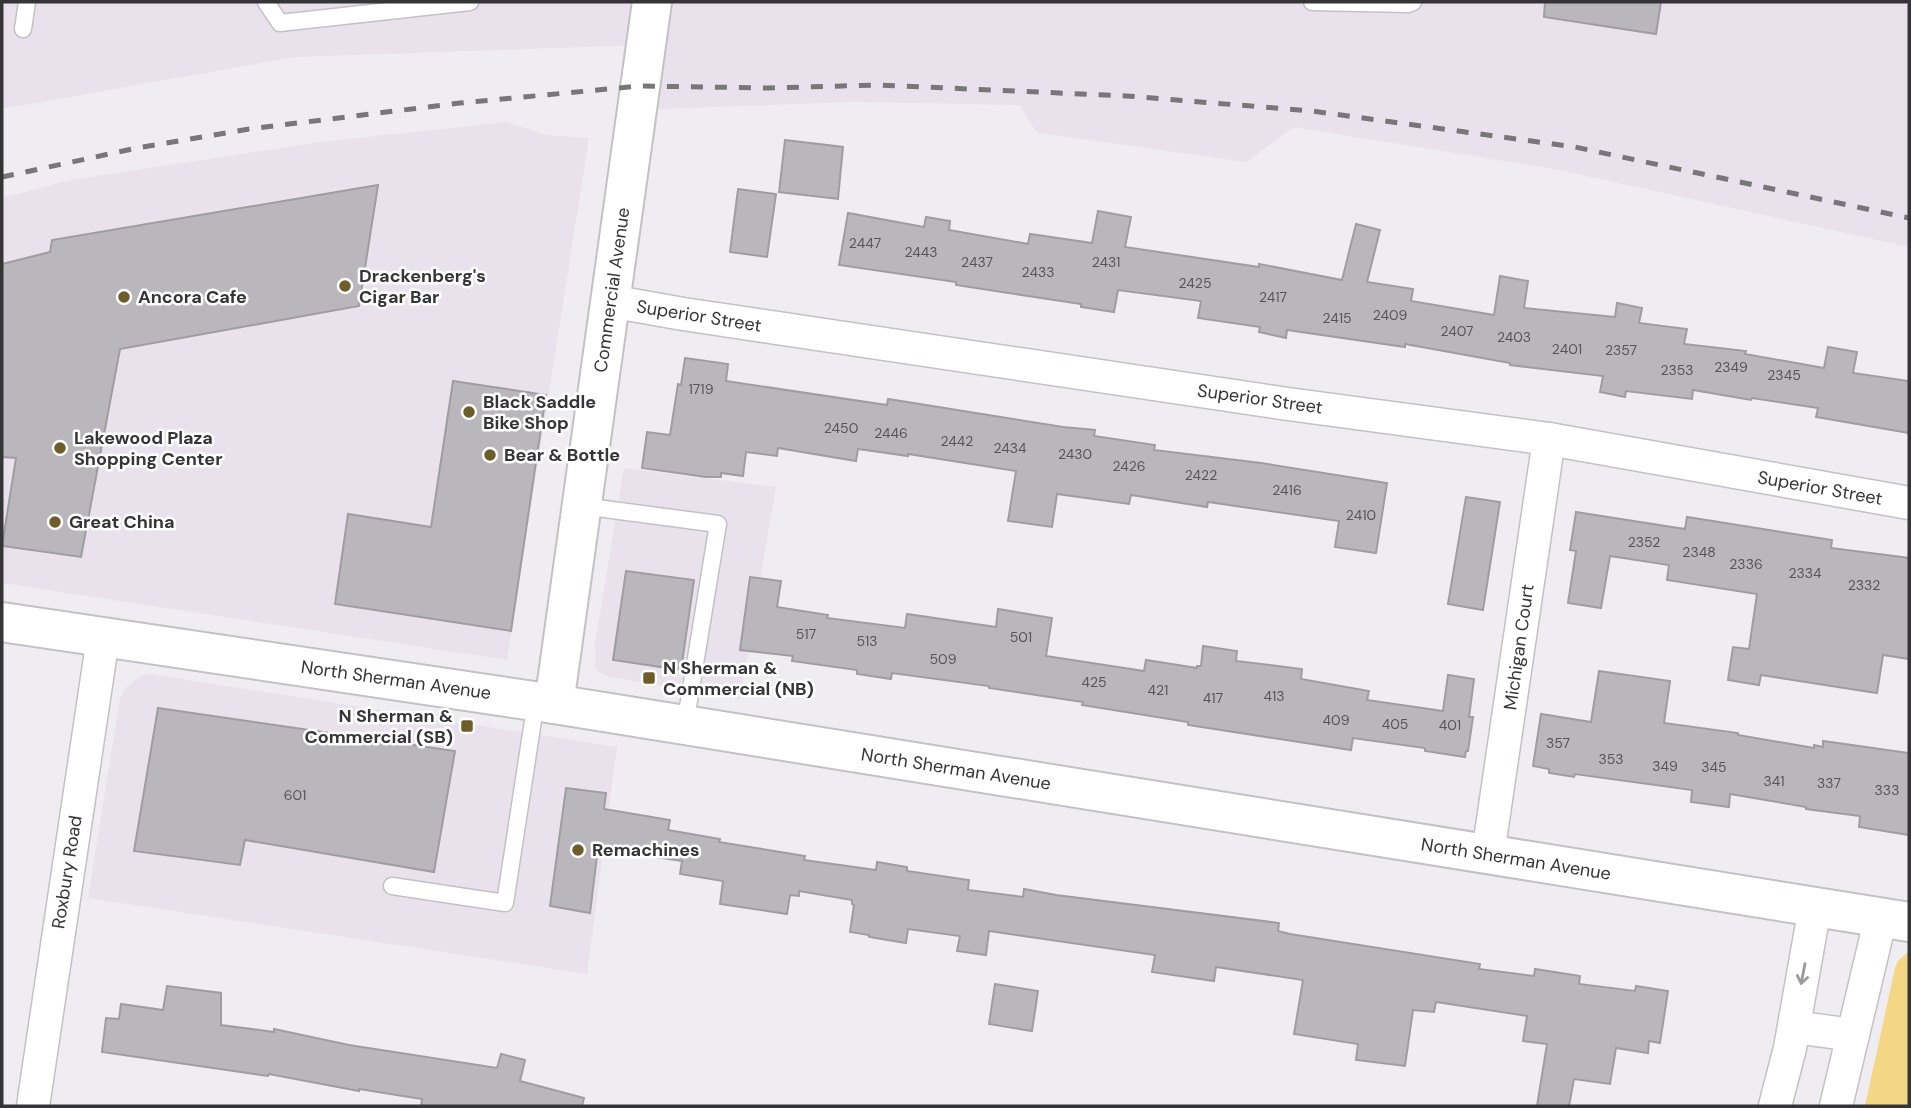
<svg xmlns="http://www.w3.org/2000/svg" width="1911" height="1108" font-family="'DM Sans',sans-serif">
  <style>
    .built { fill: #e9e2ed }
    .green { fill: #f4d785 }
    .building { fill: #b9b7bb; stroke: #a09da2; stroke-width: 2 }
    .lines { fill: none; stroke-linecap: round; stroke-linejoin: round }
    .service-casing { stroke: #c4c1c5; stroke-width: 19 }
    .minor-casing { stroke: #c4c1c5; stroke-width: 35 }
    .tertiary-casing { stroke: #c4c1c5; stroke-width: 42 }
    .service { stroke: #fff; stroke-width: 16 }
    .minor { stroke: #fff; stroke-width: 32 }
    .tertiary { stroke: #fff; stroke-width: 38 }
    .rail { stroke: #787679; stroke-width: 5; stroke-dasharray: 12 12; stroke-linecap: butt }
    .oneway { stroke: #9a9a9a }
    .poi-dot { fill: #6e5d2b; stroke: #fff; stroke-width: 2.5 }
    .labels { text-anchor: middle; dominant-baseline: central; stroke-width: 5; stroke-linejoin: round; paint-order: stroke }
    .number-label { font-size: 14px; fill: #565557 }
    .poi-label { font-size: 18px; font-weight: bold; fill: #353436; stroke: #fff; text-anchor: start }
    .street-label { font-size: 18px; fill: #353436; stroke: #fff }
  </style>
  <rect width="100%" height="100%" fill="#efedf1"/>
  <g class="built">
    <path d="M2,2H1909V247L1559,170L1294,127L1247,162L1037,133L1020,105L853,102L637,110L645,45L296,57L2,109Z"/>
    <path d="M506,122L547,135L589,138L507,660L2,583V198L71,180L320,142Z"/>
    <path d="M624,468L776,487L740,699L610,677L600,673L595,667V643Z"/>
    <path d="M151,674L617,747L587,974L88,898L120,699L125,688L141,676Z"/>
  </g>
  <path class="green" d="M1909,951V1106H1865L1895,968L1898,961Z"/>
  <g class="building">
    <path d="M1545,2H1661L1656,34L1544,17Z"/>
    <path d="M785,140L843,147L838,199L779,192Z"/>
    <path d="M378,185L359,306L120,349L81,557L2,546L16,458L2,457V264L50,252L52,240Z"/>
    <path d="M738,189L776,194L767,257L730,252Z"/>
    <path d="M1098,211L1131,217L1125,247L1259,267V264L1342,280L1356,224L1380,230L1367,282L1413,289L1411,301L1494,315L1500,276L1528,281L1524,308L1615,317L1617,303L1642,308L1639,323L1687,329L1684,344L1746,351L1745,354L1824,368L1828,347L1857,352L1853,373L1909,381V433L1816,417L1818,408L1752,398L1751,400L1693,390L1692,399L1626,391L1625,397L1600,392L1603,376L1510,365V363L1405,344V347L1287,330L1286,338L1259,332L1260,327L1198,318L1201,301L1118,290L1114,312L1081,307V304L956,285V282L839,265L848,213L924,227L926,217L950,221L949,230L1028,244L1030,234L1092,243Z"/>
    <path d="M685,358L728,364L726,381L887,405L888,399L1063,427L1095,430L1094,436L1155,445L1154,450L1261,463L1387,483L1376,553L1335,547L1339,521L1208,502L1207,507L1131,495L1129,504L1057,494L1052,527L1008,521L1016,471L908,454V456L858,449L856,461L778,448L777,456L746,452L743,476L721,473V477H706L642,468L647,432L670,435L678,384L681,385Z"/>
    <path d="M453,381L546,395L511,631L335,604L348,514L431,527Z"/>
    <path d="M1466,497L1500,502L1483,610L1448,604Z"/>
    <path d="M1576,512L1685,529L1687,517L1832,540L1831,548L1909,558V659L1883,655L1877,693L1761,675L1759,685L1728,680L1733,647L1749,649L1757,594L1667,580L1669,565L1610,556L1601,608L1568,603L1576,551L1570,550Z"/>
    <path d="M626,571L694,580L681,670L613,660Z"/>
    <path d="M750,577L781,581L777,607L828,615L827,618L905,628L907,614L996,627L998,609L1052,618L1046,656L1144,671L1146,660L1197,668V666H1201L1203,646L1237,651L1236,661L1302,669L1301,679L1369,691L1367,700L1443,711L1448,675L1474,679L1469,717H1473L1468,751H1466L1465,757L1425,751V748L1353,738L1351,750L1188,725V722L1082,705L1083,702L989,688V686L892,673L891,679L857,674V670L792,661L793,656L740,650Z"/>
    <path d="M1599,671L1670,681L1664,723L1738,733V735L1814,748V745L1823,747V741L1909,753V835L1859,827L1860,816L1806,809V807L1730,794L1729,807L1691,802L1692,790L1575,774L1574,777L1549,773V769L1533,766L1541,714L1591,722Z"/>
    <path d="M158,708L455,751L434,872L245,840L240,865L134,851Z"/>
    <path d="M566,788L606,793L604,809L670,820L668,830L720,839L719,842L805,856L804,860L876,870L877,862L907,867V871L969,880L968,890L1023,897L1024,889L1056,895L1279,923L1278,931L1290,934L1480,964L1479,969L1534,976L1535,969L1580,976L1579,984L1635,991L1636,986L1668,991L1660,1043L1649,1041L1648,1053L1616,1048L1610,1084L1574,1079L1569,1106H1537L1547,1044L1523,1041L1527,1016L1436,1002L1434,1012L1413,1010L1405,1066L1356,1060L1358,1044L1294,1034L1303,980L1216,967L1214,981L1152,972L1155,955L989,931L986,955L957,951L960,936L908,929L906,943L869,937V935L850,932L854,905L852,904V900L799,891V896L790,895L787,914L720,904L723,881L680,874L682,861L598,848L590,913L550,906Z"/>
    <path d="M995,984L1038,991L1032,1031L989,1024Z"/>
    <path d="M167,986L221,993V1025L274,1032V1029L349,1045L497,1068L501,1054L525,1060L520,1081L584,1098L582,1106H421L422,1099L359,1089V1091L269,1074L268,1076L102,1052L106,1018L119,1019L121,1004L163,1010Z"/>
  </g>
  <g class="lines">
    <defs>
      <g id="service">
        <path d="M266,2L280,23L470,2"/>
        <path d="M1312,2L1408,4L1413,2"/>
        <path d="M23,29L27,2"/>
        <path d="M582,506L718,524L685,725"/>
        <path d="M392,886L505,903L536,701"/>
      </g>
      <g id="minor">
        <path d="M610,301L683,314L1288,404L1549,439L1909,503"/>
        <path d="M1488,854L1549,439"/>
        <path d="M1794,1027L1853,1035"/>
        <path d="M33,1106L103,638"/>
        <path d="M1775,1106L1790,1048L1815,907"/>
        <path d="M1836,1106L1881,917"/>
      </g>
      <g id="tertiary">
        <path d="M2,622L554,704L1909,922"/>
        <path d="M554,704L652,2"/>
      </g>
    </defs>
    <use href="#service" class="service-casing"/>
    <use href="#minor" class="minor-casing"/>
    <use href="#tertiary" class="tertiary-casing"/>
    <use href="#service" class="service"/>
    <use href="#minor" class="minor"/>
    <use href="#tertiary" class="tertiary"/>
    <path class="rail" d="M2,177L137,148L249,129L460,103L640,86L768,88L879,85L1127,96L1312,111L1575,147L1909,218"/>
  </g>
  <defs><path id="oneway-shaft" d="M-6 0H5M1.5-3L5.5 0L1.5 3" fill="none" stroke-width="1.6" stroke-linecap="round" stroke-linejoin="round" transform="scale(1.75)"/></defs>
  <use class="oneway" href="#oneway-shaft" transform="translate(1803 974) rotate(101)"/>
  <g class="poi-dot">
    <circle cx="345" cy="286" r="7"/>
    <circle cx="124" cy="297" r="7"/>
    <circle cx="469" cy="412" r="7"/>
    <circle cx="60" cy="448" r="7"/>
    <circle cx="490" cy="455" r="7"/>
    <circle cx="55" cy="522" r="7"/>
    <rect x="642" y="671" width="14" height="14" rx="3.5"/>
    <rect x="460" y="719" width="14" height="14" rx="3.5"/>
    <circle cx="578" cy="850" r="7"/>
  </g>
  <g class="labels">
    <g class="number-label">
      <text x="865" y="243">2447</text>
      <text x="921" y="252">2443</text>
      <text x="977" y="262">2437</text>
      <text x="1106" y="262">2431</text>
      <text x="1038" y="272">2433</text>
      <text x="1195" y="283">2425</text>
      <text x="1273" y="297">2417</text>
      <text x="1390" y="315">2409</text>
      <text x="1337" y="318">2415</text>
      <text x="1457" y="331">2407</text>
      <text x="1514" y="337">2403</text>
      <text x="1567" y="349">2401</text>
      <text x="1621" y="350">2357</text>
      <text x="1731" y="367">2349</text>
      <text x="1677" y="370">2353</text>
      <text x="1784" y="375">2345</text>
      <text x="701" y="389">1719</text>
      <text x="841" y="428">2450</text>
      <text x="891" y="433">2446</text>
      <text x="957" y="441">2442</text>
      <text x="1010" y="448">2434</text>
      <text x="1075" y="454">2430</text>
      <text x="1129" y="466">2426</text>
      <text x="1201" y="475">2422</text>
      <text x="1287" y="490">2416</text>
      <text x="1361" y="515">2410</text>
      <text x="1644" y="542">2352</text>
      <text x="1699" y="552">2348</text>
      <text x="1746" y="564">2336</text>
      <text x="1805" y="573">2334</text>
      <text x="1864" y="585">2332</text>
      <text x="806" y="634">517</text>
      <text x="1021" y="637">501</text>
      <text x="867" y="641">513</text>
      <text x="943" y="659">509</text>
      <text x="1094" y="682">425</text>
      <text x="1158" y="690">421</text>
      <text x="1274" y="696">413</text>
      <text x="1213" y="698">417</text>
      <text x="1336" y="720">409</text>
      <text x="1395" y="724">405</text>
      <text x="1450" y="725">401</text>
      <text x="1558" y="743">357</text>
      <text x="1611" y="759">353</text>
      <text x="1665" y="766">349</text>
      <text x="1714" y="767">345</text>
      <text x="1774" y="781">341</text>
      <text x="1829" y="783">337</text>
      <text x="1887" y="790">333</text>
      <text x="295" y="795">601</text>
    </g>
    <g class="poi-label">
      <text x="359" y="276">Drackenberg's<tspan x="359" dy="21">Cigar Bar</tspan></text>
      <text x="138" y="297">Ancora Cafe</text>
      <text x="483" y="402">Black Saddle<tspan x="483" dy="21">Bike Shop</tspan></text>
      <text x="74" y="438">Lakewood Plaza<tspan x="74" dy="21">Shopping Center</tspan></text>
      <text x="504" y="455">Bear &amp; Bottle</text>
      <text x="69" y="522">Great China</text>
      <text x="663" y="668">N Sherman &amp;<tspan x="663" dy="21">Commercial (NB)</tspan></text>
      <text x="453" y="716" text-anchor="end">N Sherman &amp;<tspan x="453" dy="21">Commercial (SB)</tspan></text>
      <text x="592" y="850">Remachines</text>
    </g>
    <g class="street-label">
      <text transform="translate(612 290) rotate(-82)">Commercial Avenue</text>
      <text transform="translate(699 316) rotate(9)">Superior Street</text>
      <text transform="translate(1260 399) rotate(8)">Superior Street</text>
      <text transform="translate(1820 488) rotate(10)">Superior Street</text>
      <text transform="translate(1519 647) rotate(-82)">Michigan Court</text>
      <text transform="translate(396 680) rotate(8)">North Sherman Avenue</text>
      <text transform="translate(956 769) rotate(9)">North Sherman Avenue</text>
      <text transform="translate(1516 859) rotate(9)">North Sherman Avenue</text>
      <text transform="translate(67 872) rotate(-81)">Roxbury Road</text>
    </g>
  </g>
  <rect width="1911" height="1108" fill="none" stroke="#353436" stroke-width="7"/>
</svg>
